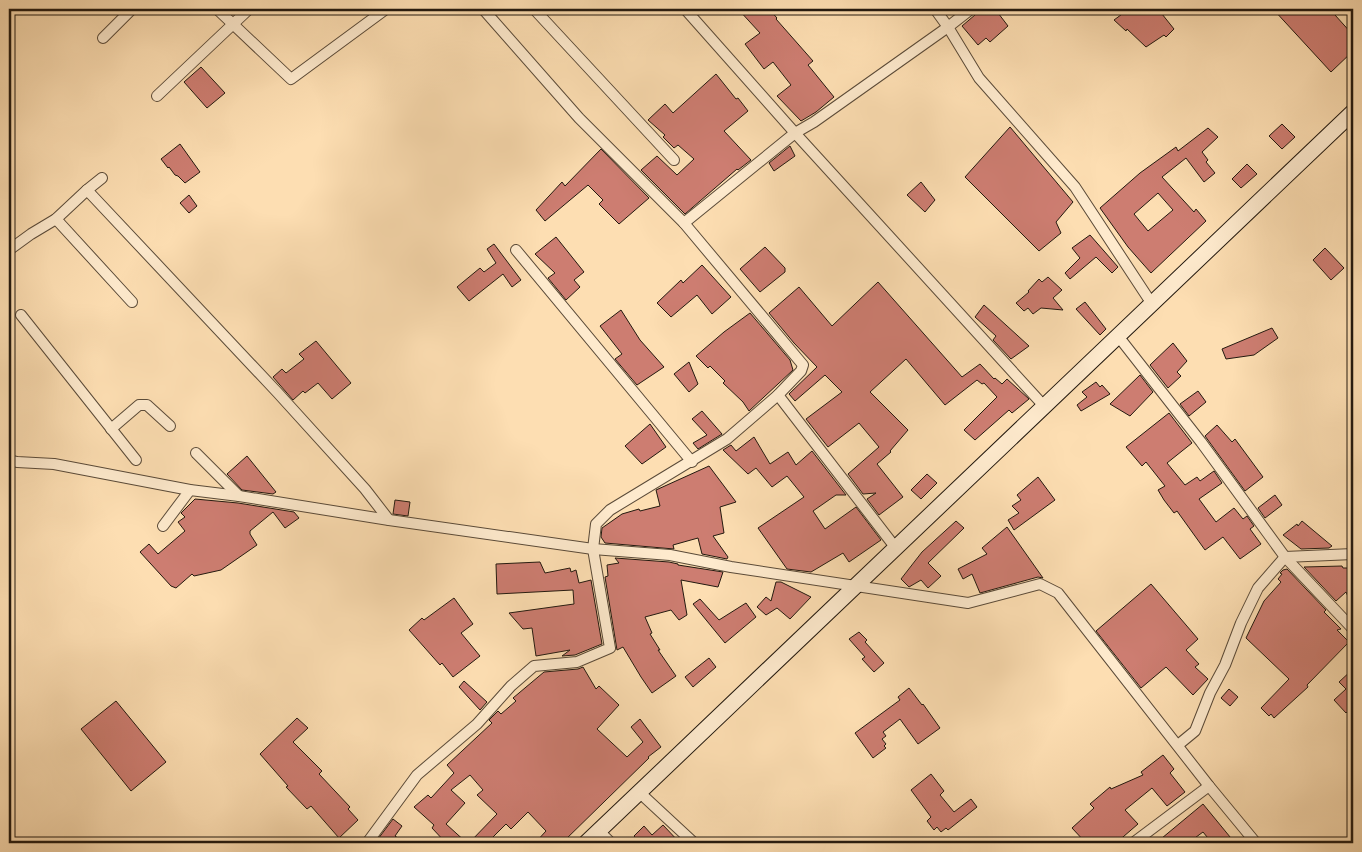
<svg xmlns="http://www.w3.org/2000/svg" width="1362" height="852" font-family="'IM FELL DW Pica',serif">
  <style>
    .building { fill: #cd7d71; stroke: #23190f; fill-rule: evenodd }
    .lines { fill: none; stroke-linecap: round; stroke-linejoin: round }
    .street-casing { stroke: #5a4a38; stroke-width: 12 }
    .secondary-casing { stroke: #23190f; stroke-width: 17 }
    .street { stroke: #feeacd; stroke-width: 10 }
    .secondary { stroke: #feeacd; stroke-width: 15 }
  </style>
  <rect width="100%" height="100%" fill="#fddeb2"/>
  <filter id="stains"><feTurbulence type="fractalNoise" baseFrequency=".004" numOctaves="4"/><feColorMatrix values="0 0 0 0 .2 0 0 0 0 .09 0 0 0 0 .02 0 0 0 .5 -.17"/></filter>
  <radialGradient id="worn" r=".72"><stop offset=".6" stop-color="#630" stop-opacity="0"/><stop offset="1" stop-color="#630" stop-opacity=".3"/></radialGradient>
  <g class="building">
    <path d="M738,9H769L777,18L776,19L813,61L808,65L834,97L816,112L801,121L777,96L791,85L773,62L764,69L745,44L760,33Z"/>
    <path d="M982,9H995L1008,26L990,42L986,38L978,45L962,26Z"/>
    <path d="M1129,9H1158L1174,29L1166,37L1164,35L1146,47L1127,29L1126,31L1114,20Z"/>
    <path d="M1273,9H1308L1313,14L1319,9H1341L1335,15L1353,35V51L1331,72Z"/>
    <path d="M201,67L225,93L207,108L184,82Z"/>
    <path d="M716,74L736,99L738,98L748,111L724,131L751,160L738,170L737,169L685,214L641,170L657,156L677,175L694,159L678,145L674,148L663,137L665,135L648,120L665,104L673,113Z"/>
    <path d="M1282,124L1295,137L1282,149L1269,136Z"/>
    <path d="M1010,127L1073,202L1056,222L1061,233L1039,251L965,177Z"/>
    <path d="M1208,128L1218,137L1202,152L1208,160L1206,162L1215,173L1204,182L1186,158L1162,177L1194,212L1196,209L1206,221L1151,273L1128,247L1100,208L1140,173L1176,147L1178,151ZM1158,193L1173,210L1148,231L1134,214Z"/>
    <path d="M180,144L200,172L185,183L178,176L175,175L169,167L168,168L161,159Z"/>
    <path d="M790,146L795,156L774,171L769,163Z"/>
    <path d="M601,149L649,198L619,224L599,204L603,200L588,185L545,221L536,210L562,182L565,186Z"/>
    <path d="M1247,164L1257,174L1241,188L1232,179Z"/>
    <path d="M921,182L935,200L925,212L907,195Z"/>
    <path d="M189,195L197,206L189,213L180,203Z"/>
    <path d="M1090,235L1118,267L1112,273L1096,257L1070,279L1065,273L1080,258L1072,248Z"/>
    <path d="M556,237L584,272L574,280L580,287L566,300L548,278L555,273L535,254Z"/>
    <path d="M494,244L521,280L512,287L503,274L469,301L457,287L480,268L484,272L496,263L487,249Z"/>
    <path d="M765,247L785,268V272L760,292L740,269Z"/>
    <path d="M1325,248L1344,268L1331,280L1313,260Z"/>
    <path d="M702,265L731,297L712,314L697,295L671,317L657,303L681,280L683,283Z"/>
    <path d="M1048,277L1062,290L1053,298L1063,310L1041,308L1033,314L1028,308L1024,311L1016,303L1029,292L1028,291L1039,279L1042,282Z"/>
    <path d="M878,282L962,377L980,364L994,379L995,378L1002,384L1007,379L1029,399L1012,413L1009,410L975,440L964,430L997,397L984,383L982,384L977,380L945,405L906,359L870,392L908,430L890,451L891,452L877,464L903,497L879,515L867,499L876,493L863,494L848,474L879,447L859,423L828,447L806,419L842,392L825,375L795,401L789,394L817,367L794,343L769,313L799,287L832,326Z"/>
    <path d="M1085,302L1106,329L1100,335L1076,309Z"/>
    <path d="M984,305L1029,346L1011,359L993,340L996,336L975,317Z"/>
    <path d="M621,310L640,340L664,367L637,385L615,359L622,354L600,326Z"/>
    <path d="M750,313L790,360L793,370L749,411L743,402L723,383L725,381L710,366L708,368L696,356L724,332Z"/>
    <path d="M1272,328L1278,338L1254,355L1226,359L1222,349Z"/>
    <path d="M316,341L351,383L332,399L318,383L305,393L303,391L293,400L273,377L282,369L286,373L304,359L299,354Z"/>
    <path d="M1173,343L1187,361L1177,372L1181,376L1168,388L1150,365Z"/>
    <path d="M689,362L698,384L689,392L674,374Z"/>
    <path d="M1140,375L1153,392L1130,416L1110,404Z"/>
    <path d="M1096,382L1100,387L1102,385L1110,394L1081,411L1077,405L1087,397L1082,392Z"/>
    <path d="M1198,391L1206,402L1189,416L1180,404Z"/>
    <path d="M702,411L722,434L698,449L693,443L707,435L692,419Z"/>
    <path d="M1169,413L1192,443L1167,463L1185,485L1197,477L1200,481L1214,471L1222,483L1199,499L1216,522L1234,508L1243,519L1247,516L1254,526L1250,529L1261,544L1240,559L1223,537L1205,550L1177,511L1174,513L1164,500L1158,490L1165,486L1146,462L1142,466L1126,447Z"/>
    <path d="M650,424L666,447L642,464L625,446Z"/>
    <path d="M1217,425L1232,442L1235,439L1263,477L1245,491L1205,436Z"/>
    <path d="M754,437L770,464L788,452L796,465L812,451L846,495H836L813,511L825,529L856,507L881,540L849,562L843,553L811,572L787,569L758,528L804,497L787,476L772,487L756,468L748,474L723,450L731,445L736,451Z"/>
    <path d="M247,456L276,492L273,494L242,490L227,474Z"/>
    <path d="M709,466L736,502L720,507L724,533L713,536L728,557L727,559L702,554L698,538L673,545L674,549L605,543L601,537L602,528L622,514L639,509L640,511L660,506L656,490Z"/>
    <path d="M927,474L937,483L921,499L911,490Z"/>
    <path d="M1038,477L1055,500L1014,530L1008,520L1019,513L1012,506L1021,500L1017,495Z"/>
    <path d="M1275,495L1282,505L1265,518L1258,508Z"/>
    <path d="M195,499L238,503L294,512L299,518L285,528L273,512L250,531V534L257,545L221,570L194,576L192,574L176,588L171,586L140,552L149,544L158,554L185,531L178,522L185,517L181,513Z"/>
    <path d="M395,500L410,502L408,516L393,514Z"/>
    <path d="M956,521L964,528L928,563L941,576L928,588L921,580L909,587L901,579L922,552Z"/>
    <path d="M1302,521L1332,546L1329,548L1301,549L1283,535L1297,524L1298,526Z"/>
    <path d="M1007,527L1043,578L1038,577L980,593L972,574L963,579L958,569L987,554L982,548Z"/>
    <path d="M615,558L669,562L678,564V565L723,572L718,587L681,580L687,615L679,620L671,610L645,617L652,633L650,634L660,650H658L676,676L652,693L641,677L623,647L617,650L605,577L608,576L607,565L619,563Z"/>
    <path d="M540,562L545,573L570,568L571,572L576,570L579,583L591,580L602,644L575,655L562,656L570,650L536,656L532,628L523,629L509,613L574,604L573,590L497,594L496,564Z"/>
    <path d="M1342,566L1343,568H1353V608L1346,592L1336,601L1304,567Z"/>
    <path d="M1287,569L1326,610L1324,612L1341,629L1337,630L1349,642L1307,685L1308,687L1274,718L1271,714L1269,716L1261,708L1289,679L1246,638L1264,601L1281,582L1278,579L1282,574L1280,573L1283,570Z"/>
    <path d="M776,582H781L811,597L790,619L777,608L766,615L757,607L766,597L771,601Z"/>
    <path d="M1151,584L1198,639L1186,650L1199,664L1195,667L1208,679L1193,695L1166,667L1141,688L1096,631Z"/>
    <path d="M454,598L473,624L461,633L480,656L453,677L442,663L440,665L409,630L422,618L424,620Z"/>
    <path d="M700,599L719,620L746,603L756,617L725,643L693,604Z"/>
    <path d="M859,632L867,640L865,642L884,663L874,672L862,659L865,657L849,639Z"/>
    <path d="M709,658L716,667L693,687L685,677Z"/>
    <path d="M583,667L596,689L599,686L619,705L597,729L627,757L643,742L631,727L640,719L661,747L648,757L649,758L562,843H535L546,831L528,812L511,829L506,824L487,843H469L497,814L477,795L483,790L470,775L451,790L465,803L446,824L467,843H446L432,828L434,825L414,807L428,795L431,798L454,773L447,765L492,723L489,720L498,711L501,714L516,701L513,698L544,672L578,669Z"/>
    <path d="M1353,669V706L1346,713L1334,700L1346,689L1339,682Z"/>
    <path d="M464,681L487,702L480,710L459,687Z"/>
    <path d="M909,688L922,705L923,704L940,728L918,744L900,719L883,732L886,736L882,739L886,744L884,746L886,748L873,758L855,733L900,700L898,697Z"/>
    <path d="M1229,689L1238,697L1230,706L1221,698Z"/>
    <path d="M116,701L166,762L131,791L81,729Z"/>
    <path d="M297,718L308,728L293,742L322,771L319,774L350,807L348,809L358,820L339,838L311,806L307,809L286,787L288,786L260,754Z"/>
    <path d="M1163,755L1174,769L1170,773L1185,792L1167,806L1152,788L1125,810L1138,824L1116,843H1086L1072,828L1094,808L1090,804L1110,787L1111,789L1143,775L1141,772Z"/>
    <path d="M931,774L944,791L940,795L954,812L971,799L977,807L948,830L946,828L941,832L937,827L934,830L927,821L931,817L911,790Z"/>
    <path d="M1203,804L1235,843H1212L1203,832L1188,843H1156Z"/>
    <path d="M393,819L402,826L395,836L405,843H375Z"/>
    <path d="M663,825L680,843H640L634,836L644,826L652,835Z"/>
  </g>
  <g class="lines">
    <defs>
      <g id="street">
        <path d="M217,9L291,79L386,9"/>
        <path d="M534,9L674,160"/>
        <path d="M685,9L795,133L1044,406"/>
        <path d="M935,9L948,27L979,78L1075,187L1152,304"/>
        <path d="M103,38L132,9"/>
        <path d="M157,96L249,9"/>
        <path d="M87,190L277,392L365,489L389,520"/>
        <path d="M56,219L132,302"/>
        <path d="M684,223L795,133L814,122L948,27L971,9"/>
        <path d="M9,250L31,234L56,219L87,190L102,178"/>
        <path d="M516,250L692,462"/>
        <path d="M21,315L136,460"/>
        <path d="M1118,336L1201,442L1285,557L1353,629"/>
        <path d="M778,395L895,547"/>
        <path d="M111,429L139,405H147L170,426"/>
        <path d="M196,453L239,496"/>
        <path d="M9,460L17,462L54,464L190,490L239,496L389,520L593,549L670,555L731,567L968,603L1040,584L1058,593L1209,786L1256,843"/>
        <path d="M163,526L190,490"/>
        <path d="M1178,745L1195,731L1210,693L1225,665L1241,623L1258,588L1285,557L1353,554"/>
        <path d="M639,792L694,843"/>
        <path d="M599,831L611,843"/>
        <path d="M367,843L417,775L477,724L511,686L534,666L577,662L610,648L593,549L596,524L610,510L727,439L778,395L801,371L803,365L684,223L579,118L483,9"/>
        <path d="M1133,843L1209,786"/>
      </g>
      <path id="secondary" d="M586,843L1353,112"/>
    </defs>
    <use href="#street" class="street-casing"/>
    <use href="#secondary" class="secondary-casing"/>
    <use href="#street" class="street"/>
    <use href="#secondary" class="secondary"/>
  </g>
  <rect width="1362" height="852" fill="none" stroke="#fddeb2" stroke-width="30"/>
  <rect x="10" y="10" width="1342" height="832" fill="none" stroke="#23190f" stroke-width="2.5"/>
  <rect x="15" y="15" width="1332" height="822" fill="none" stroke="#23190f"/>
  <rect width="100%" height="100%" filter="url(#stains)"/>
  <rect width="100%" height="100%" fill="url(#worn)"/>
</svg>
